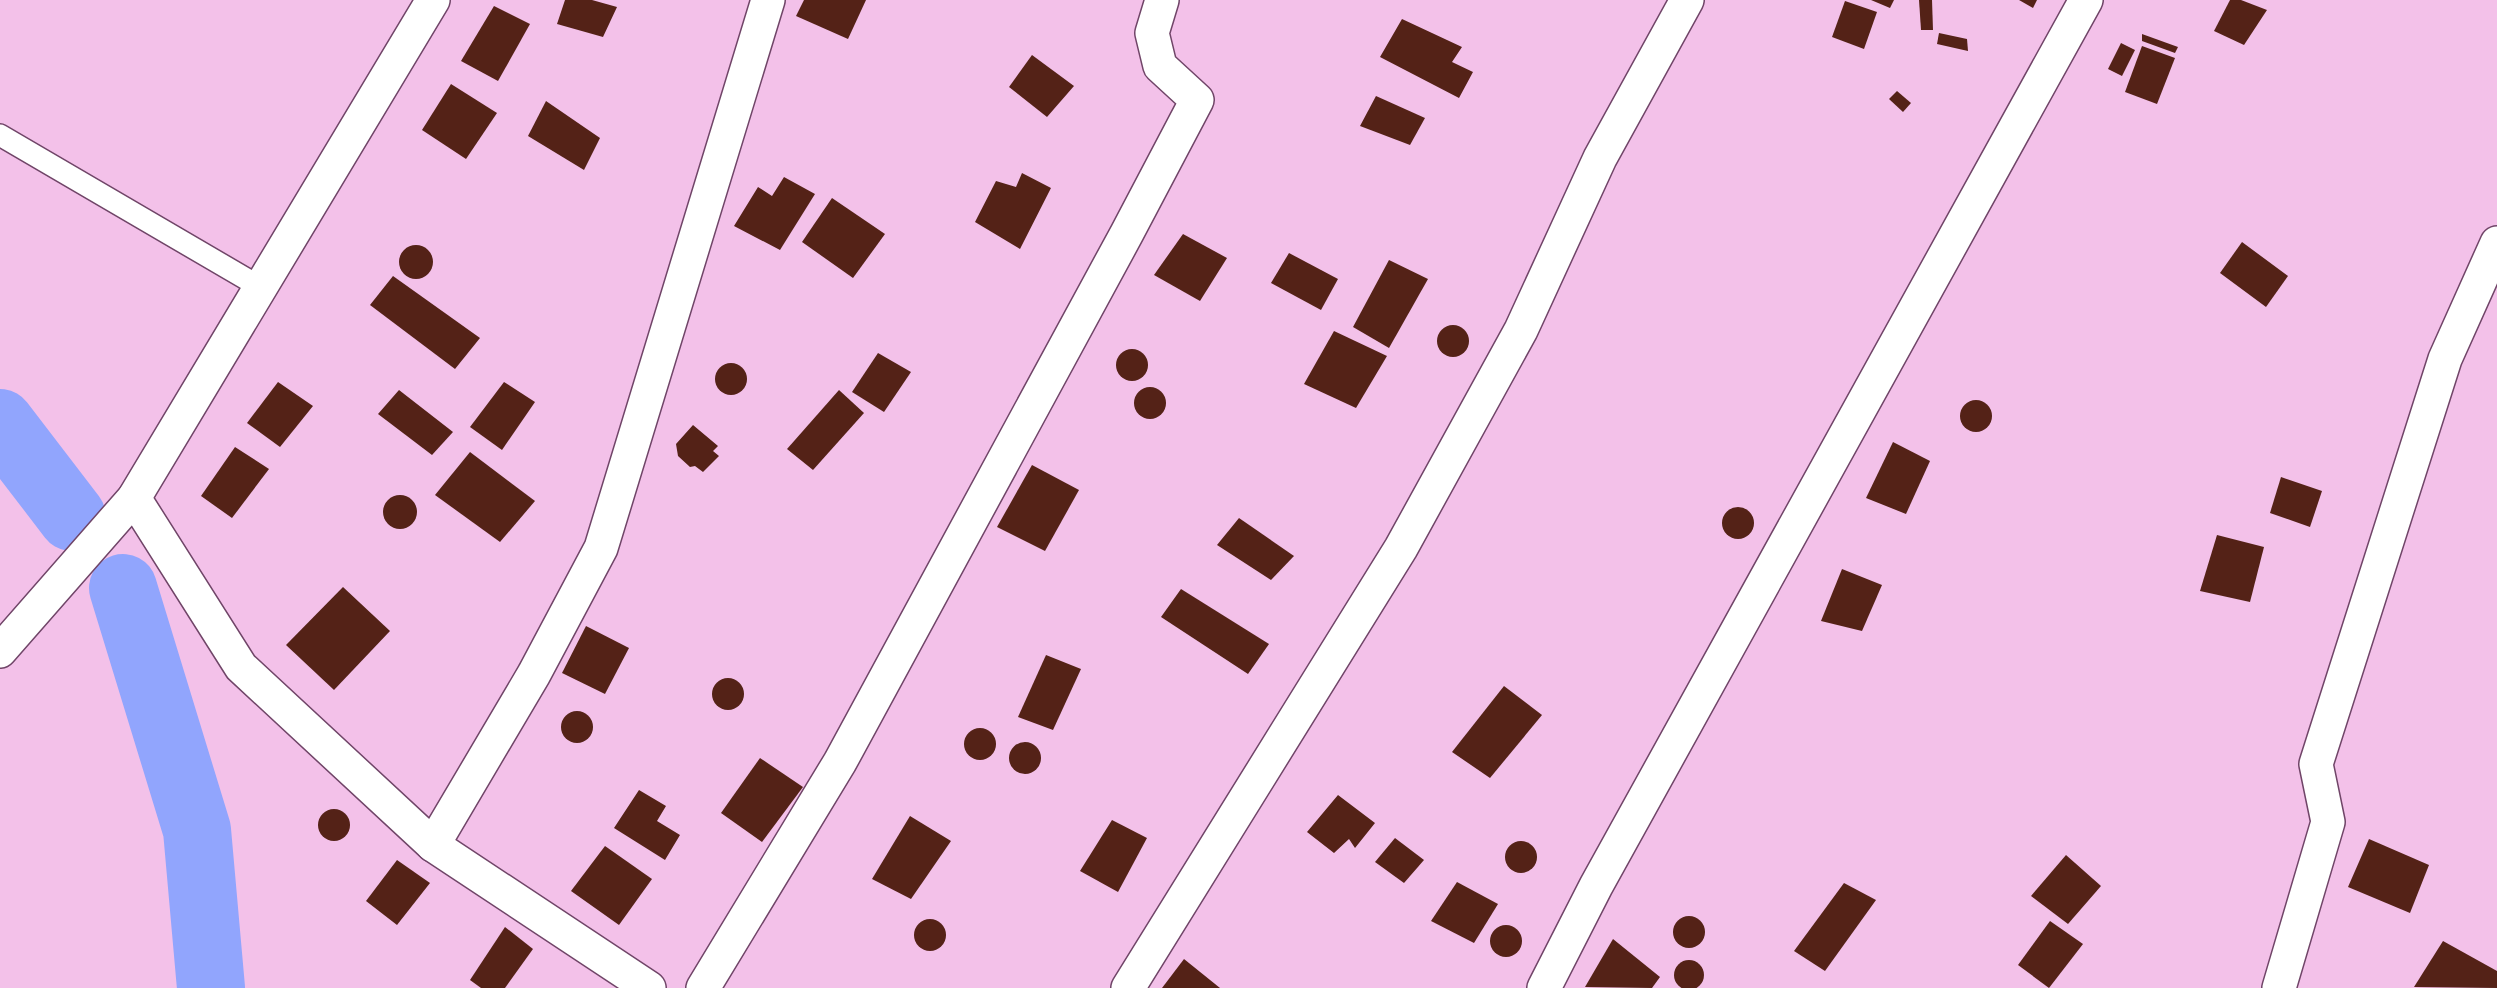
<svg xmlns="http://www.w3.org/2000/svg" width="2497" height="988" font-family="Mulish,sans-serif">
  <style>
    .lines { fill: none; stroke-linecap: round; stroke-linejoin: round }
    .river { stroke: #91a5fd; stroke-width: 68 }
    .building { fill: #542217 }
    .service-casing { stroke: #704568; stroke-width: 24 }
    .minor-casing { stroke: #704568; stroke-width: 36 }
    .tertiary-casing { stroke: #704568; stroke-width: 36 }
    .service { stroke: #fff; stroke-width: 21 }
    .minor { stroke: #fff; stroke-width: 33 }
    .tertiary { stroke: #fff; stroke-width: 33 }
  </style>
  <rect width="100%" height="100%" fill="#f3c1e9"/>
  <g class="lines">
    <g class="river">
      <path d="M0,423L72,517"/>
      <path d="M123,588L197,830L211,988"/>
    </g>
  </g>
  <g class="building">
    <path d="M565,0H592L617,7L603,37L557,24Z"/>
    <path d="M804,0H866L848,39L796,16Z"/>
    <path d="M1871,0H1894L1890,8Z"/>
    <path d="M1919,0H1932L1933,30H1921Z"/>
    <path d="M2019,0H2037L2033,8Z"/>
    <path d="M2230,0H2241L2267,10L2244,45L2214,31Z"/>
    <path d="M1845,1L1877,12L1864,49L1832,37Z"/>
    <path d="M494,6L530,24L498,81L461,61Z"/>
    <path d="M1402,19L1462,47L1452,62L1473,72L1459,98L1380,57Z"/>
    <path d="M1939,33L1967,39L1968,51L1937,44Z"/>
    <path d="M2142,34L2178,47L2175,53L2142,41Z"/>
    <path d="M2121,43L2135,50L2122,76L2108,69Z"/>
    <path d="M2142,46L2175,58L2157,104L2125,92Z"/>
    <path d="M1032,55L1074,86L1047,117L1009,87Z"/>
    <path d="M451,84L497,113L466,159L422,130Z"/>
    <path d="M1897,91L1911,103L1903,112L1889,99Z"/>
    <path d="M1376,96L1425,118L1410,145L1360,126Z"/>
    <path d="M546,101L600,138L584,170L528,136Z"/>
    <path d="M1022,173L1051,188L1020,249L975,222L996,181L1016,187Z"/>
    <path d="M784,177L815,194L780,250L734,226L758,187L772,196Z"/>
    <path d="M832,198L885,234L853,278L802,242Z"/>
    <path d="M1183,234L1227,258L1200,301L1154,275Z"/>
    <path d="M2242,242L2288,276L2266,307L2220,273Z"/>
    <circle cx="416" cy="262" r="17"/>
    <path d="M1289,253L1338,279L1321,310L1271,283Z"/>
    <path d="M1389,260L1428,279L1389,348L1353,327Z"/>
    <path d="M393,276L480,338L455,369L370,305Z"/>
    <circle cx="1453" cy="341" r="16"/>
    <path d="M1334,331L1387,356L1356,408L1304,384Z"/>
    <circle cx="1132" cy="365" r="16"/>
    <path d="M878,353L911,372L884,412L852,392Z"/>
    <circle cx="731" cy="379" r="16"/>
    <path d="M278,382L313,406L280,447L247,423Z"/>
    <path d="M504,382L535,402L502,450L470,427Z"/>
    <circle cx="1150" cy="403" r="16"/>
    <path d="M399,390L453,432L432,455L378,414Z"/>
    <path d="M839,390L864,413L813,470L787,449Z"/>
    <circle cx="1976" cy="416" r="16"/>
    <path d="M693,425L718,446L713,451L719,456L703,472L695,466L690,467L678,456L676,444Z"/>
    <path d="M1893,442L1930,461L1906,514L1866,498Z"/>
    <path d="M235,447L269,469L232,518L201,496Z"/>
    <path d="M470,452L535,501L500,542L435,495Z"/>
    <path d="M1032,465L1079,490L1045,551L997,527Z"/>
    <path d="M2281,477L2322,491L2310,527L2270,513Z"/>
    <circle cx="400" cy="512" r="17"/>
    <circle cx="1738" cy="523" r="16"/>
    <path d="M1239,518L1294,556L1271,580L1217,545Z"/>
    <path d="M2217,535L2264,547L2250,602L2200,591Z"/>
    <path d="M1842,569L1882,585L1862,631L1821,621Z"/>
    <path d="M343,587L390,631L334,690L286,645Z"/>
    <path d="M1181,589L1269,644L1248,674L1161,617Z"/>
    <path d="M586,626L629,648L605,694L562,673Z"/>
    <path d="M1046,655L1081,669L1053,730L1018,717Z"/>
    <circle cx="728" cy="694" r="16"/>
    <path d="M1504,686L1542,715L1490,778L1452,752Z"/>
    <circle cx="577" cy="727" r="16"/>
    <circle cx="980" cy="744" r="16"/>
    <circle cx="1025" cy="758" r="16"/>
    <path d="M760,758L803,787L762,842L721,813Z"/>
    <path d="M639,790L666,806L657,821L680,835L665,860L614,828Z"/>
    <path d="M1338,795L1375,823L1355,848L1349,839L1334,853L1307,832Z"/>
    <circle cx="334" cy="825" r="16"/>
    <path d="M910,816L951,841L911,899L872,879Z"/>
    <path d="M1112,820L1147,838L1118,892L1080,871Z"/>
    <path d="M1395,838L1424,860L1404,883L1375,862Z"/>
    <path d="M2369,839L2429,865L2410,913L2348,887Z"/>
    <circle cx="1521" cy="857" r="16"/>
    <path d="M605,846L652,879L619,925L571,891Z"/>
    <path d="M2066,855L2101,886L2068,924L2031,896Z"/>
    <path d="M397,860L430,883L397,925L366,901Z"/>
    <path d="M1457,882L1498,904L1474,943L1431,921Z"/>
    <path d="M1844,883L1876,900L1825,971L1794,951Z"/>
    <circle cx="1689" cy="932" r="16"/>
    <circle cx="930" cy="935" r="16"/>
    <path d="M2050,921L2083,944L2049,988L2018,965Z"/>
    <circle cx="1506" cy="941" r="16"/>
    <path d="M505,927L533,949L505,988H481L470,980Z"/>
    <path d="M1613,939L1660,977L1652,988L1585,987Z"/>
    <path d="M2443,941L2497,971V988L2414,987Z"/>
    <path d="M1184,959L1220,988H1162Z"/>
    <circle cx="1689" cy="975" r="15"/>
  </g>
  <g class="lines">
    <defs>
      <path id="service" d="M0,135L260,287"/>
      <g id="minor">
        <path d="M134,498L241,667L433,845L649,988"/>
        <path d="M433,845L534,674L601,548L768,0"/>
        <path d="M703,988L840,762L1127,233L1197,100L1160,66L1152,33L1162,0"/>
        <path d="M1128,988L1401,548L1521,330L1600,158L1687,0"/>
        <path d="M1544,988L1596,886L2086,0"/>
        <path d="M2279,988L2328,822L2316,764L2445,359L2497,243"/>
      </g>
      <path id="tertiary" d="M0,651L134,498L433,0"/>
    </defs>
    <use href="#service" class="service-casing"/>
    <use href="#minor" class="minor-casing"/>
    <use href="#tertiary" class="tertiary-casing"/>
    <use href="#service" class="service"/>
    <use href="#minor" class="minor"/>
    <use href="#tertiary" class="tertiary"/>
  </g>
</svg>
